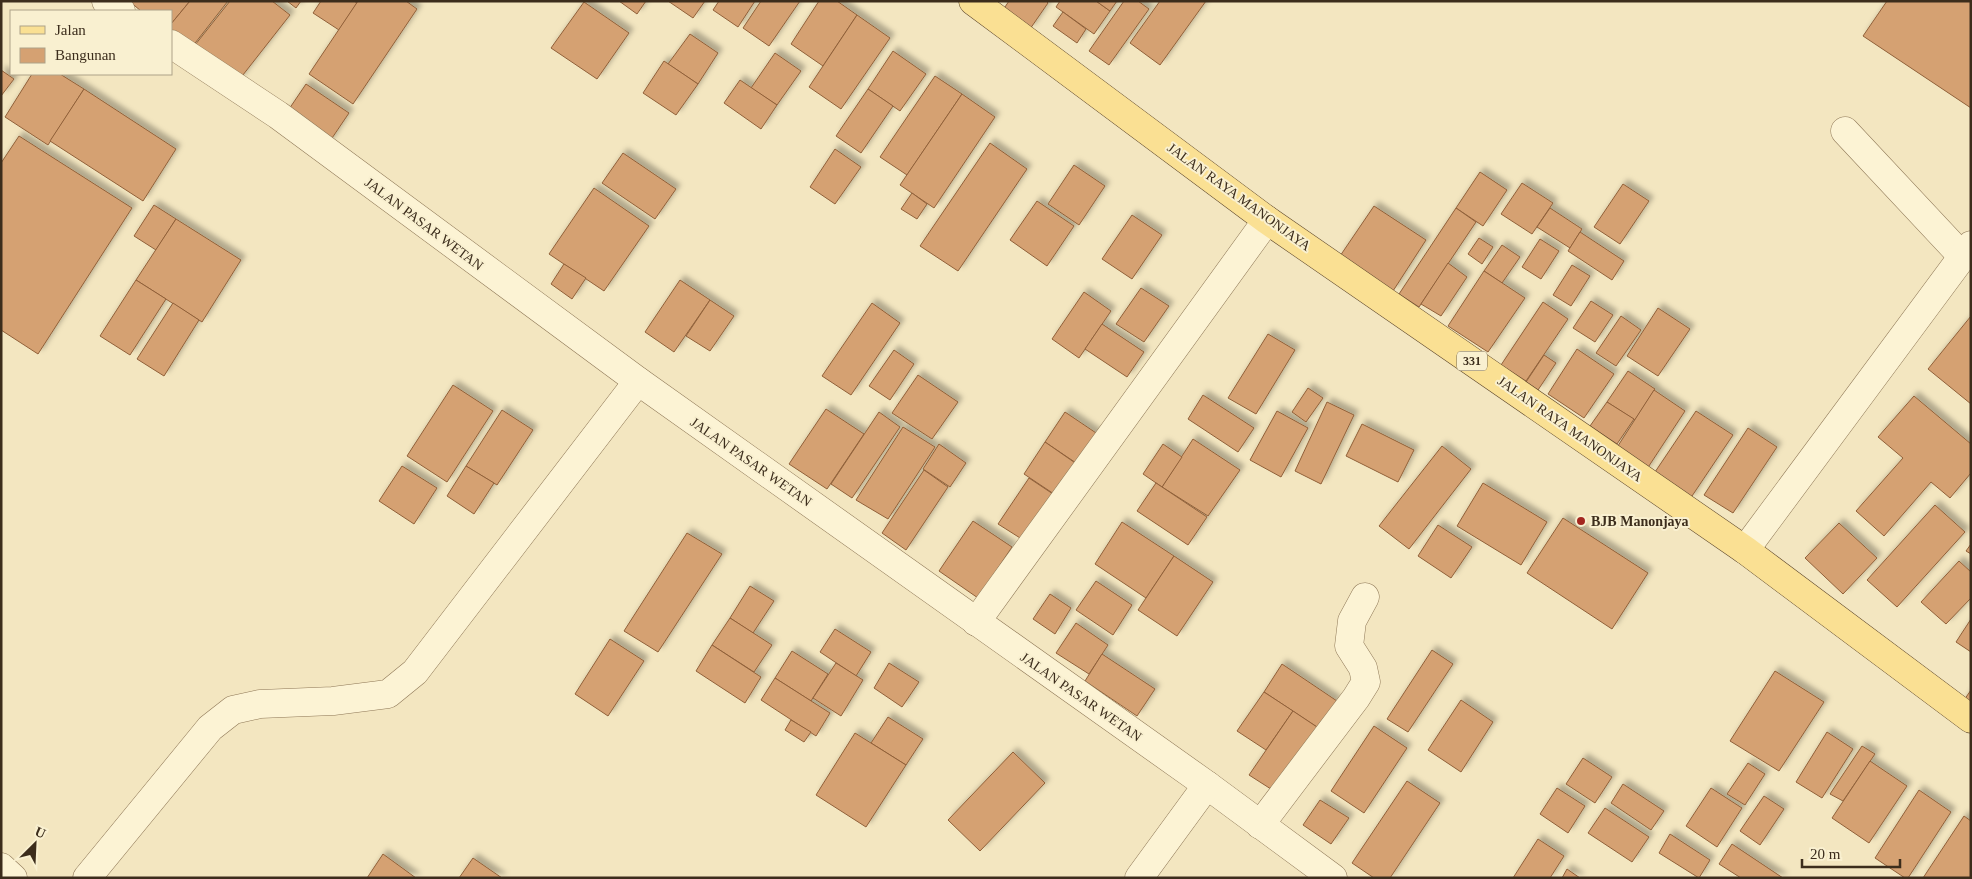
<svg xmlns="http://www.w3.org/2000/svg" width="1972" height="879" font-family="Georgia,serif">
  <style>
    .building { fill: #d5a172; stroke: #906039; filter: url(#shadow) }
    .lines { fill: none; stroke-linecap: round; stroke-linejoin: round }
    .minor-casing { stroke: #8e7756; stroke-width: 29 }
    .major-casing { stroke: #5b442a; stroke-width: 29 }
    .minor { stroke: #fcf3d4; stroke-width: 28 }
    .major { stroke: #fae093; stroke-width: 28 }
    .poi-dot { fill: #a3261f; stroke: #f9f0d0; stroke-width: 2 }
    .labels { text-anchor: middle; dominant-baseline: central; stroke-width: 4; stroke-linejoin: round; paint-order: stroke }
    .shield { fill: #f9f0d0; stroke: #756852; stroke-width: 1 }
    .shield-label { font-size: 12px; font-weight: bold; fill: #3c2d1c }
    .street-label { font-size: 14px; fill: #3c2d1c; stroke: #f9f0d0 }
    .poi-label { font-size: 14px; font-weight: bold; fill: #3c2d1c; stroke: #f9f0d0; text-anchor: start }
  </style>
  <defs>
    <filter id="shadow"><feDropShadow dx="4.5" dy="-4.5" stdDeviation="2.5" flood-color="#0004"/></filter>
  </defs>
  <rect width="100%" height="100%" fill="#f3e6c0"/>
  <g class="building">
    <path d="M129,1H190L171,24V11H141Z"/>
    <path d="M190,1H228L192,47L171,31V24Z"/>
    <path d="M230,1H272L290,15L239,80L195,45Z"/>
    <path d="M287,1H301L296,8Z"/>
    <path d="M321,1H354L357,3L339,30L313,13Z"/>
    <path d="M358,1H406L417,9L353,104L309,74Z"/>
    <path d="M619,1H646L637,14Z"/>
    <path d="M668,1H705L693,18Z"/>
    <path d="M719,1H755L738,27L713,10Z"/>
    <path d="M761,1H800L769,46L743,28Z"/>
    <path d="M819,1H837L857,15L823,66L791,44Z"/>
    <path d="M1009,1H1046L1048,3L1030,29L1003,10Z"/>
    <path d="M1060,1H1096L1110,11L1094,34L1056,7Z"/>
    <path d="M1096,1H1117L1110,11Z"/>
    <path d="M1124,1H1138L1149,9L1109,65L1089,51Z"/>
    <path d="M1160,1H1206L1160,65L1130,43Z"/>
    <path d="M1887,1H1971V108L1863,36Z"/>
    <path d="M584,2L629,33L597,79L551,48Z"/>
    <path d="M1063,12L1086,29L1077,43L1053,26Z"/>
    <path d="M857,15L890,38L841,109L809,87Z"/>
    <path d="M690,34L718,53L698,84L668,64Z"/>
    <path d="M893,51L926,74L900,111L868,89Z"/>
    <path d="M775,53L801,71L777,105L751,88Z"/>
    <path d="M664,61L698,84L676,115L643,93Z"/>
    <path d="M1,70L14,79L1,96Z"/>
    <path d="M32,74H60L84,89L48,145L5,117Z"/>
    <path d="M935,76L962,94L907,175L880,157Z"/>
    <path d="M740,80L777,105L761,129L724,103Z"/>
    <path d="M306,84L349,113L328,144L285,115Z"/>
    <path d="M84,89L176,149L143,201L50,141Z"/>
    <path d="M868,89L893,106L861,153L836,136Z"/>
    <path d="M962,94L995,117L934,208L900,185Z"/>
    <path d="M19,136L132,208L38,354L1,330V163Z"/>
    <path d="M990,143L1027,169L958,271L920,246Z"/>
    <path d="M835,149L861,167L835,204L810,187Z"/>
    <path d="M623,153L676,189L655,219L602,183Z"/>
    <path d="M1074,165L1105,186L1079,225L1048,204Z"/>
    <path d="M1480,172L1507,190L1483,226L1456,208Z"/>
    <path d="M1522,183L1553,203L1532,234L1501,214Z"/>
    <path d="M1623,184L1649,201L1620,244L1594,227Z"/>
    <path d="M594,188L649,226L604,291L549,254Z"/>
    <path d="M912,193L927,204L917,219L901,209Z"/>
    <path d="M1037,201L1074,226L1047,266L1010,240Z"/>
    <path d="M154,205L176,219L156,250L134,236Z"/>
    <path d="M1374,206L1426,240L1393,291L1340,256Z"/>
    <path d="M1456,208L1476,222L1419,307L1399,294Z"/>
    <path d="M1550,208L1582,229L1570,248L1537,227Z"/>
    <path d="M1132,215L1162,235L1132,279L1102,259Z"/>
    <path d="M176,219L241,260L202,322L136,280Z"/>
    <path d="M1580,232L1624,261L1612,280L1568,251Z"/>
    <path d="M1479,238L1493,247L1482,264L1468,254Z"/>
    <path d="M1540,239L1559,251L1541,279L1522,267Z"/>
    <path d="M1502,245L1520,257L1502,283L1484,271Z"/>
    <path d="M1448,263L1467,277L1441,316L1421,304Z"/>
    <path d="M564,264L586,278L572,299L551,284Z"/>
    <path d="M1572,265L1590,276L1571,306L1553,295Z"/>
    <path d="M1484,271L1525,298L1488,352L1448,326Z"/>
    <path d="M136,280L166,299L130,355L100,336Z"/>
    <path d="M680,280L710,300L674,352L645,332Z"/>
    <path d="M1141,288L1169,306L1144,342L1116,324Z"/>
    <path d="M1084,292L1111,311L1079,358L1052,339Z"/>
    <path d="M710,300L734,316L710,351L686,336Z"/>
    <path d="M1591,301L1613,315L1595,342L1573,328Z"/>
    <path d="M1543,302L1568,319L1526,381L1501,365Z"/>
    <path d="M173,303L199,320L164,376L137,359Z"/>
    <path d="M872,303L900,323L851,395L822,376Z"/>
    <path d="M1658,308L1690,329L1658,376L1627,356Z"/>
    <path d="M1621,316L1641,330L1616,366L1596,353Z"/>
    <path d="M1971,316V404L1928,369Z"/>
    <path d="M1102,324L1144,352L1127,377L1085,349Z"/>
    <path d="M1268,334L1295,350L1256,414L1228,398Z"/>
    <path d="M1577,349L1614,374L1584,418L1548,394Z"/>
    <path d="M894,350L914,364L890,400L869,386Z"/>
    <path d="M1544,355L1556,363L1538,390L1526,382Z"/>
    <path d="M1628,371L1655,389L1635,420L1607,402Z"/>
    <path d="M918,375L958,402L932,439L892,413Z"/>
    <path d="M453,385L493,411L447,482L407,456Z"/>
    <path d="M1308,388L1323,398L1306,422L1292,412Z"/>
    <path d="M1654,390L1685,411L1645,472L1614,452Z"/>
    <path d="M1203,395L1254,428L1238,452L1188,419Z"/>
    <path d="M1914,396L1971,444V473L1950,498L1931,482L1884,536L1856,511L1903,458L1878,437Z"/>
    <path d="M1327,402L1354,415L1321,484L1295,471Z"/>
    <path d="M1607,402L1634,419L1617,444L1590,426Z"/>
    <path d="M826,409L864,434L827,489L789,464Z"/>
    <path d="M502,410L533,430L497,485L466,466Z"/>
    <path d="M1277,411L1308,428L1281,477L1250,460Z"/>
    <path d="M1696,411L1733,435L1690,499L1653,475Z"/>
    <path d="M879,412L900,427L852,498L831,484Z"/>
    <path d="M1065,412L1105,439L1085,469L1045,442Z"/>
    <path d="M1362,424L1414,450L1398,482L1346,456Z"/>
    <path d="M903,427L935,447L888,519L856,500Z"/>
    <path d="M1748,428L1777,447L1733,513L1704,495Z"/>
    <path d="M1193,439L1240,470L1208,516L1162,487Z"/>
    <path d="M1045,442L1081,467L1060,498L1024,474Z"/>
    <path d="M939,444L966,463L950,487L923,469Z"/>
    <path d="M1163,444L1182,457L1162,487L1143,474Z"/>
    <path d="M1442,446L1471,469L1409,549L1379,526Z"/>
    <path d="M402,466L437,488L414,524L379,501Z"/>
    <path d="M466,466L494,483L474,514L447,496Z"/>
    <path d="M924,470L948,487L906,550L882,533Z"/>
    <path d="M1029,478L1059,498L1028,543L998,524Z"/>
    <path d="M1156,483L1207,517L1188,545L1137,511Z"/>
    <path d="M1483,483L1547,522L1521,565L1457,526Z"/>
    <path d="M1935,505L1965,532L1897,607L1867,580Z"/>
    <path d="M1563,518L1648,573L1612,629L1527,573Z"/>
    <path d="M973,521L1012,547L978,598L939,571Z"/>
    <path d="M1122,522L1174,556L1146,598L1095,564Z"/>
    <path d="M1839,523L1877,558L1843,594L1805,558Z"/>
    <path d="M1438,525L1472,547L1451,578L1418,556Z"/>
    <path d="M687,533L722,554L658,652L624,631Z"/>
    <path d="M1971,544V554L1966,551Z"/>
    <path d="M1174,556L1213,582L1177,636L1138,610Z"/>
    <path d="M1959,561L1971,572V598L1946,624L1921,602Z"/>
    <path d="M1096,581L1132,605L1113,635L1076,610Z"/>
    <path d="M750,586L774,601L753,633L730,618Z"/>
    <path d="M1050,594L1071,608L1055,634L1033,619Z"/>
    <path d="M730,618L772,645L754,672L712,645Z"/>
    <path d="M1971,619V652L1956,642Z"/>
    <path d="M1076,623L1108,645L1089,674L1056,653Z"/>
    <path d="M835,629L871,652L856,676L820,652Z"/>
    <path d="M610,639L644,661L608,716L575,694Z"/>
    <path d="M712,645L761,677L745,703L696,671Z"/>
    <path d="M1432,650L1453,664L1408,732L1387,719Z"/>
    <path d="M792,651L828,674L811,701L775,678Z"/>
    <path d="M1102,654L1155,689L1137,716L1085,681Z"/>
    <path d="M836,663L863,680L841,716L813,698Z"/>
    <path d="M889,663L919,682L902,707L874,688Z"/>
    <path d="M1282,664L1337,701L1317,727L1264,692Z"/>
    <path d="M1775,671L1824,702L1779,771L1730,741Z"/>
    <path d="M775,678L830,713L816,736L761,700Z"/>
    <path d="M1971,690V709L1962,703Z"/>
    <path d="M1264,692L1293,711L1266,750L1237,731Z"/>
    <path d="M1461,700L1493,722L1461,772L1428,750Z"/>
    <path d="M1293,711L1317,727L1274,791L1249,775Z"/>
    <path d="M888,717L923,739L906,765L871,743Z"/>
    <path d="M791,720L811,732L804,742L785,730Z"/>
    <path d="M1374,726L1407,748L1364,813L1331,791Z"/>
    <path d="M1827,732L1853,749L1822,798L1796,782Z"/>
    <path d="M855,733L906,765L866,827L816,795Z"/>
    <path d="M1862,746L1875,754L1843,801L1830,794Z"/>
    <path d="M1013,752L1045,783L980,851L948,820Z"/>
    <path d="M1583,758L1612,777L1595,803L1566,784Z"/>
    <path d="M1870,761L1907,786L1869,843L1832,818Z"/>
    <path d="M1748,763L1765,774L1745,805L1727,794Z"/>
    <path d="M1407,781L1440,803L1390,878H1374L1352,863Z"/>
    <path d="M1623,784L1664,811L1651,830L1611,803Z"/>
    <path d="M1557,788L1585,806L1568,833L1540,814Z"/>
    <path d="M1711,788L1742,808L1717,847L1686,826Z"/>
    <path d="M1919,790L1951,812L1908,878H1905L1875,858Z"/>
    <path d="M1764,796L1784,809L1760,845L1740,831Z"/>
    <path d="M1320,800L1349,818L1331,844L1303,825Z"/>
    <path d="M1605,808L1649,837L1632,862L1588,833Z"/>
    <path d="M1964,816L1971,821V878H1923Z"/>
    <path d="M1670,834L1710,860L1699,878L1659,853Z"/>
    <path d="M1538,839L1564,856L1550,878H1513Z"/>
    <path d="M1732,844L1783,878H1741L1719,864Z"/>
    <path d="M383,854L416,878H367Z"/>
    <path d="M473,858L502,878H459Z"/>
    <path d="M1567,869L1580,878H1562Z"/>
  </g>
  <g class="lines">
    <defs>
      <g id="minor">
        <path d="M106,1L121,11"/>
        <path d="M171,44L278,115L638,381L1207,785L1333,878"/>
        <path d="M1845,131L1962,256"/>
        <path d="M1745,550L1971,245"/>
        <path d="M976,622L1267,220"/>
        <path d="M1260,825L1356,698L1366,682L1363,668L1349,646L1352,621L1365,597"/>
        <path d="M1,867L13,878"/>
        <path d="M87,878L210,728L233,710L260,704L333,701L388,694L415,672L638,381"/>
        <path d="M1139,878L1207,785"/>
      </g>
      <path id="major" d="M973,1L1267,220L1745,550L1971,719"/>
    </defs>
    <use href="#minor" class="minor-casing"/>
    <use href="#major" class="major-casing"/>
    <use href="#minor" class="minor"/>
    <use href="#major" class="major"/>
  </g>
  <circle class="poi-dot" cx="1581" cy="521" r="5"/>
  <g class="labels">
    <rect class="shield" x="1457" y="351.5" width="30" height="19" rx="4"/>
    <g class="shield-label">
      <text x="1472" y="361">331</text>
    </g>
    <g class="street-label">
      <text transform="translate(1239 197) rotate(36)">JALAN RAYA MANONJAYA</text>
      <text transform="translate(424 224) rotate(37)">JALAN PASAR WETAN</text>
      <text transform="translate(1570 429) rotate(35)">JALAN RAYA MANONJAYA</text>
      <text transform="translate(751 462) rotate(35)">JALAN PASAR WETAN</text>
      <text transform="translate(1081 697) rotate(35)">JALAN PASAR WETAN</text>
    </g>
    <g class="poi-label">
      <text x="1591" y="521">BJB Manonjaya</text>
    </g>
  </g>
  <rect width="1972" height="879" fill="none" stroke="#3c2d1c" stroke-width="5"/>
  <rect x="10" y="10" width="162" height="65" fill="#f9f0d0" stroke="#ada288"/>
  <rect x="20" y="26" width="25" height="8" fill="#fae093" stroke="#ada288"/>
  <text x="55" y="35" font-size="15" fill="#3c2d1c">Jalan</text>
  <rect x="20" y="48" width="25" height="15" fill="#d5a172" stroke="#ada288"/>
  <text x="55" y="60" font-size="15" fill="#3c2d1c">Bangunan</text>
  <g transform="translate(35 844) rotate(24)" stroke="#f9f0d0" stroke-width="4" paint-order="stroke">
  <path d="M0-4L9 19L0 12L-9 19Z" fill="#3c2d1c"/>
  <text y="-8" font-size="14" font-weight="bold" text-anchor="middle" fill="#3c2d1c">U</text>
  </g>
  <path d="M1802 859v8h98v-8" fill="none" stroke="#3c2d1c" stroke-width="2.5"/>
  <text x="1810" y="859" font-size="15" fill="#3c2d1c" stroke="#f9f0d0" stroke-width="4" paint-order="stroke">20 m</text>
</svg>
